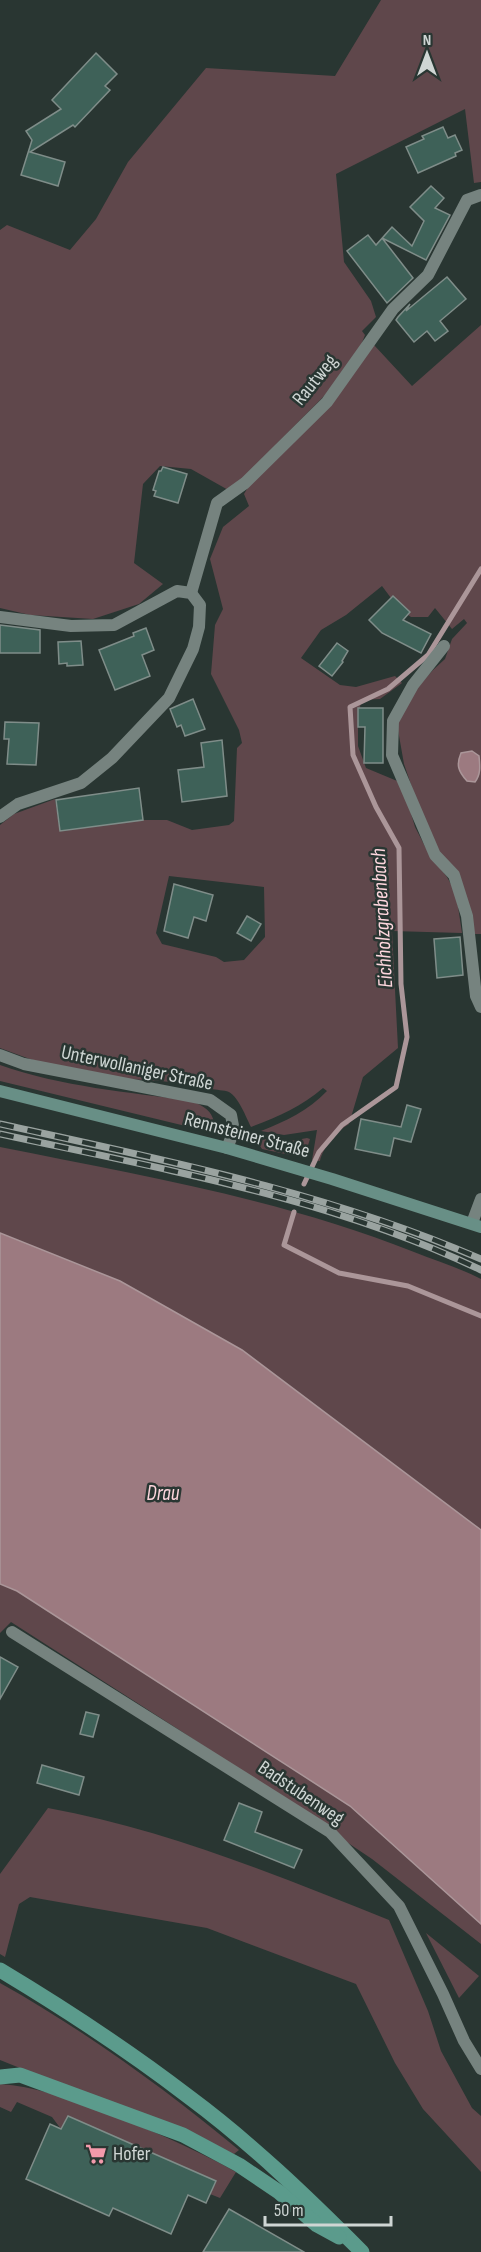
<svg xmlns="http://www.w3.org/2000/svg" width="481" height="2252" font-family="'Sofia Sans Condensed',sans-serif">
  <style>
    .green { fill: #5f474b; fill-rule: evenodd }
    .water { fill: #9c7a80; stroke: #ab9699; stroke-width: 1.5 }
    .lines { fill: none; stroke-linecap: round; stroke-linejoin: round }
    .stream { stroke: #ab9699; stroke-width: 5 }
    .building { fill: #3e6158; stroke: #7f8d89; stroke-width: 1.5 }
    .minor { stroke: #76837f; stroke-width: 12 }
    .secondary { stroke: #688f86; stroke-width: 12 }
    .primary { stroke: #5b9b8c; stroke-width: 15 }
    .rail-casing { stroke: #9aa3a0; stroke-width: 7 }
    .rail { stroke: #293632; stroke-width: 4.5; stroke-dasharray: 14; stroke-linecap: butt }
    .labels { text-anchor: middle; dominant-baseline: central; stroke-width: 5; stroke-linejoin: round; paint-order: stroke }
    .street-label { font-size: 20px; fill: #cfd6d4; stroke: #293632 }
    .poi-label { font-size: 20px; fill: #cfd6d4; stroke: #293632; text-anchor: start }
    .water-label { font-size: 21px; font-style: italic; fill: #fdd6dd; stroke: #293632 }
  </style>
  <rect width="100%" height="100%" fill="#293632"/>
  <g class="green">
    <path d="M381,0H481V182L474,183L465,109L336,174L344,262L371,301L376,317L362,331L365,335L356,358L333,387L230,491L191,469L160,466L143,484L134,563L163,584L139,604L93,619L30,615L0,608V230L7,225L70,250L96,219L128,162L206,68L335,76Z"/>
    <path d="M481,325V934H470L460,883L436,850L420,811L404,764L398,730L399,714L405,701L433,670L445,659L452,639L467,623L464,619L452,629L435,608L428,617H411L408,615L410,612L393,596L391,598L382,586L346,615L321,630L301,658L340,685L356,687L395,676L402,683L380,699L361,700L360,708L358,709V746L366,768L402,783L415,827L429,854L447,877L456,893L462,933L392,931L398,1048L363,1077L349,1124C337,1131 323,1147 320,1161L312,1160L317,1130L284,1135L261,1131C286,1121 308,1111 327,1091L323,1088C301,1107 277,1117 251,1127C246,1117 239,1098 229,1092C224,1090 216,1090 211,1089C182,1082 154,1080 124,1079C82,1078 39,1063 0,1048V825L14,814L55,799L60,831L143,820H167L192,830L229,825L234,821L237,748L242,743L239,730L211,674L215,625L223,609L210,559L223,527L249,506L244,494L253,479L325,408L374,345L412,386ZM472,751L479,756C480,766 481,774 475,782L467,781C458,771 456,766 461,753ZM169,876L264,887L265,937L244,960L224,962L216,957L162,944L156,933Z"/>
    <path d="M0,1065C63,1087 127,1092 193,1101C204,1107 212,1110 214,1123L202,1130L0,1081Z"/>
    <path d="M255,1138L286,1142L307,1138L310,1139L304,1158L262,1149Z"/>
    <path d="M0,1147C139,1175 282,1199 414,1252C436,1261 460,1268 481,1279V1530L242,1350L120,1281L0,1233Z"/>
    <path d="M0,1584L17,1591L350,1806L481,1924V1944L372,1859L184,1733L11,1622L0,1633Z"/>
    <path d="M48,1808C165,1829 278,1876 389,1920L428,2011L441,2051L472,2108L481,2116V2172L423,2109L395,2063L356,1984L207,1928L30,1897L19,1904L5,1957L0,1954V1874Z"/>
    <path d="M426,1933L479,1976L459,1998Z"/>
    <path d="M0,1983C84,2030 164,2088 239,2150L234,2154L0,2060Z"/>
    <path d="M0,2084C34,2086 66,2098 97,2110C145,2127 191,2147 236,2172L220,2198L210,2194L216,2181L68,2116L61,2129L52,2117L17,2102L11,2112L0,2107Z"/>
  </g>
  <g class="water">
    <path d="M472,751L479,756C480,766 481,774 475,782L467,781C458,771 456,765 461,753Z"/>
    <path d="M0,1233L120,1281L242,1350L481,1530V1924L350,1806L17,1591L0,1584Z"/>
  </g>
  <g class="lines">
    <g class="stream">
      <path d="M304,1184L319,1152L342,1125L396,1087L407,1037L401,984L399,848L376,807L353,755L350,707L388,689L428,655L481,569"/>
      <path d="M294,1212L284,1245L339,1273L408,1286L481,1316"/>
    </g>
  </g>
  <g class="building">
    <path d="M96,53L117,74L105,86L110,90L75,127L73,125L30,152L65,162L58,186L21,175L32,140L26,131L61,109L52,100Z"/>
    <path d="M443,127L448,138L455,135L462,150L455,153L456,156L418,173L406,147L424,139L422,136Z"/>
    <path d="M431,186L444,198L435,208L450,215L426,260L382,238L413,278L387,303L347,251L368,235L376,245L392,227L412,246L424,221L410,207Z"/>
    <path d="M447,277L466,299L440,321L448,331L435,341L427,331L414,342L396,320L398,317L410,304L406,311Z"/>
    <path d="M163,467L187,474L178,503L154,496L156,491L153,490L159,471H161Z"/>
    <path d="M393,596L410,612L403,620L431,634L421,653L382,633L369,620Z"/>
    <path d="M0,625L40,630V653H0Z"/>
    <path d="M146,628L154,650L142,655L150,676L115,690L99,650L134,636L133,633Z"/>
    <path d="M81,641L83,665L67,666V663L59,664L58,642Z"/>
    <path d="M337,643L348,651L342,661L343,662L332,676L319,666Z"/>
    <path d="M193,699L205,729L185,736L181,725L177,727L170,709Z"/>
    <path d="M358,708H383V763H364L365,727H358Z"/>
    <path d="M5,722L39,723L36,765L7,764L9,739H4Z"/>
    <path d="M222,740L227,796L182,802L178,770L204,767L201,743Z"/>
    <path d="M139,788L143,820L60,831L56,800Z"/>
    <path d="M174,884L213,895L206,921L194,917L188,938L164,931Z"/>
    <path d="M247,916L261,924L251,941L237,933Z"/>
    <path d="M460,937L463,975L437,978L434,939Z"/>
    <path d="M407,1105L421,1109L411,1142L394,1138L390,1156L355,1149L361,1119L401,1127Z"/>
    <path d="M0,1657L18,1667L0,1699Z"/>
    <path d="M86,1712L99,1715L93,1737L80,1734Z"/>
    <path d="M42,1765L84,1777L79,1795L37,1783Z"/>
    <path d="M239,1803L262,1812L255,1832L302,1850L294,1868L224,1840Z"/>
    <path d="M68,2116L216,2181L206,2203L188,2195L171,2234L113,2208L109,2216L26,2179L50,2124L61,2129Z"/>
    <path d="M229,2209L304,2252H203Z"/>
  </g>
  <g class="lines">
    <g class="minor">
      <path d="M191,593L217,503L245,483L327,402L393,309L428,275L467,200L481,195"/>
      <path d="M0,617L71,626L114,625L177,591L191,593L200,605L199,627L193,649L169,698L112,758L81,783L18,804L0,817"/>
      <path d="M444,646L413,685L393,721L392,755L435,855L454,875L467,916L476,996L481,1007"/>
      <path d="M0,1055L24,1064L210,1100L231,1115L234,1131L227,1148"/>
      <path d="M472,1223L481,1199"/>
      <path d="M12,1632L330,1832L399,1906L443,1994L464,2041L481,2069"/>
    </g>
    <path class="secondary" d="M0,1091L227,1148L332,1179L481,1227"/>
    <g class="primary">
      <path d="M0,1970C65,2009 129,2051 189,2097C251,2143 307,2197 362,2252"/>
      <path d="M0,2077L20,2075L183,2135L239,2165L279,2192L317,2225L339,2237"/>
    </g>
    <defs>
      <g id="rail">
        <path d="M0,1124C164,1160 326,1192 481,1259"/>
        <path d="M0,1134C162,1169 331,1198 481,1270"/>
      </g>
    </defs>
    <use href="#rail" class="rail-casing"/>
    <use href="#rail" class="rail"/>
  </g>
  <defs>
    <symbol id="supermarket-bare" viewBox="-9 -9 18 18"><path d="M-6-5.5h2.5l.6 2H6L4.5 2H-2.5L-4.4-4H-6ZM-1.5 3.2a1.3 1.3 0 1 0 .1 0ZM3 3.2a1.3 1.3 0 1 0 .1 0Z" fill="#f39aab" stroke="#293632" stroke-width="2.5" paint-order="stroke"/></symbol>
  </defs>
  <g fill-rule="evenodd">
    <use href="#supermarket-bare" x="81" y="2139" width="30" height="30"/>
  </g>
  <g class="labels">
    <g class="street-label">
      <text transform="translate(315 380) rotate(-51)">Rautweg</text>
      <text transform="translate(137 1068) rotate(12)">Unterwollaniger Straße</text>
      <text transform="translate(247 1135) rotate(15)">Rennsteiner Straße</text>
      <text transform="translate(301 1793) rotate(34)">Badstubenweg</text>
    </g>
    <g class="poi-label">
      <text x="113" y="2154">Hofer</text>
    </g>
    <g class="water-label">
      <text transform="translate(382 918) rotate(-93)">Eichholzgrabenbach</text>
      <text x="163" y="1493">Drau</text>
    </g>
  </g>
  <g transform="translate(427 54)" stroke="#293632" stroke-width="4.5" paint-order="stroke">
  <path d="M0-4.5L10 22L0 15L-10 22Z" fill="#cfd6d4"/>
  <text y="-9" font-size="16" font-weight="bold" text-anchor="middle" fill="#cfd6d4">N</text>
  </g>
  <path d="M265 2216v9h126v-9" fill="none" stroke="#cfd6d4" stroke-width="3"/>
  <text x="274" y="2216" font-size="18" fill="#cfd6d4" stroke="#293632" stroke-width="4.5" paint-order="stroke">50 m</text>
</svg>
